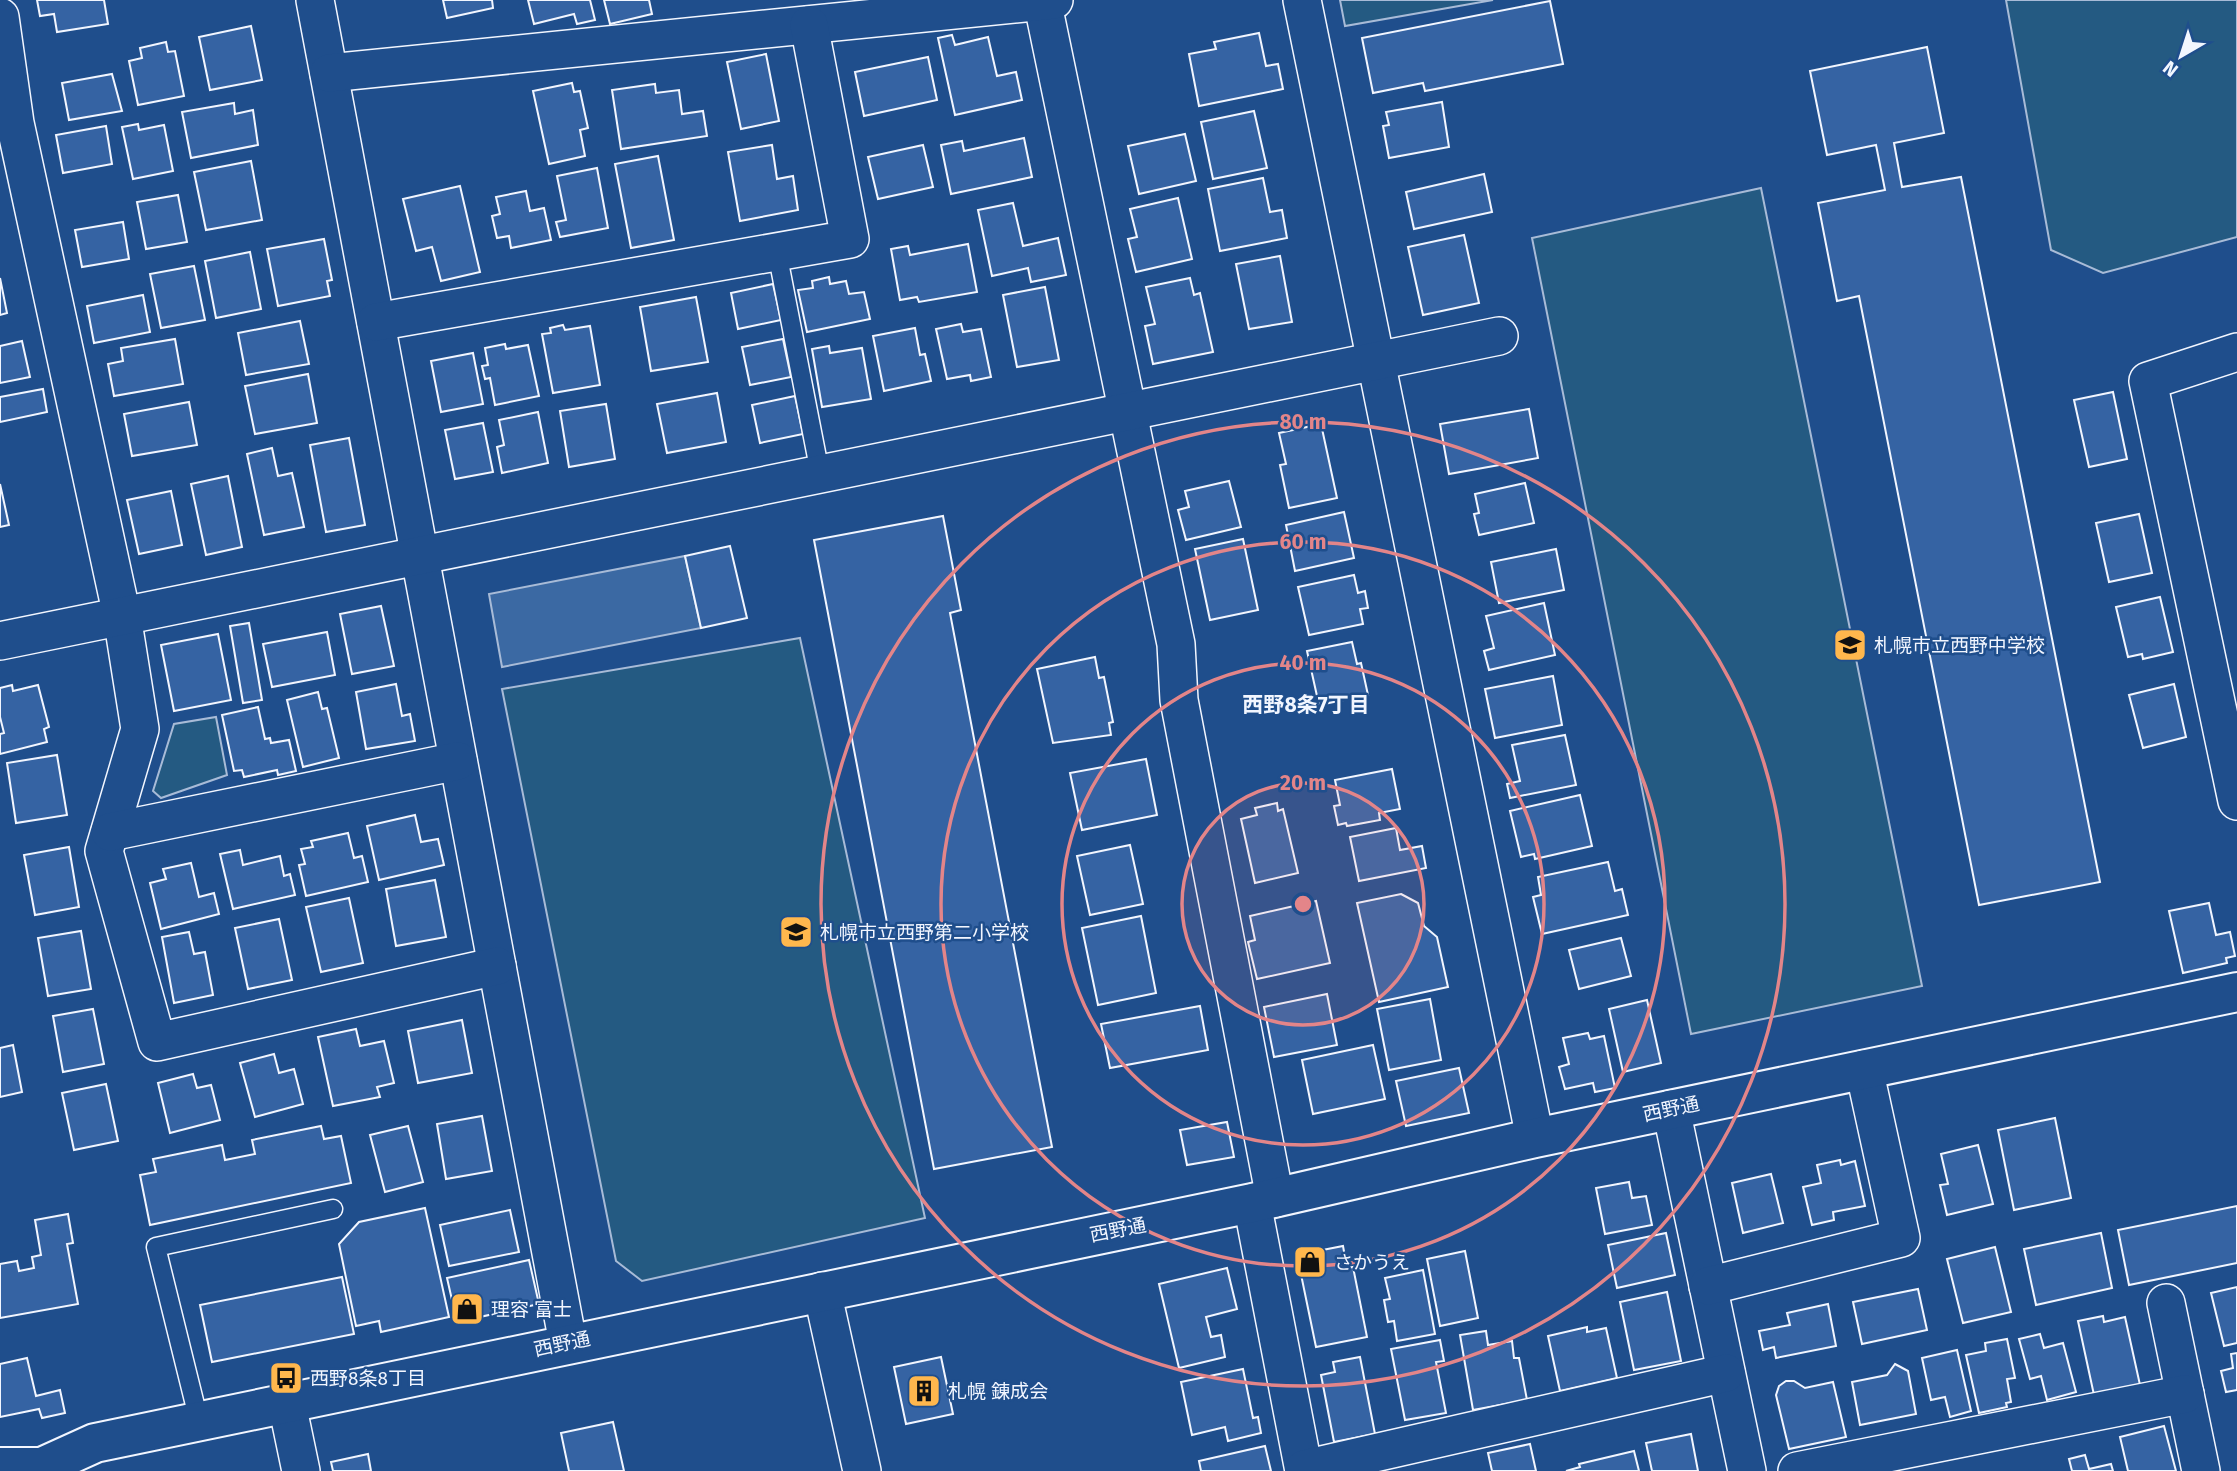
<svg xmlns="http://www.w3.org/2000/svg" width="2237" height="1471" font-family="'Fira Sans','Noto Sans JP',sans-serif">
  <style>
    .green { fill: #245a82; stroke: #a8bbd7; stroke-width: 2 }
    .water { fill: #3b69a3; stroke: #a8bbd7; stroke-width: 2 }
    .building { fill: #3563a3; stroke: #f2f6ff; stroke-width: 2 }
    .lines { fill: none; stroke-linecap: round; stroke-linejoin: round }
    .service-casing { stroke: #f2f6ff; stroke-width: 21 }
    .minor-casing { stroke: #f2f6ff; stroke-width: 40 }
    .tertiary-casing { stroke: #f2f6ff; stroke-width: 42 }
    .service { stroke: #1f4e8c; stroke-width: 18 }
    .minor { stroke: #1f4e8c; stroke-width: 37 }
    .tertiary { stroke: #1f4e8c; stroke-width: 38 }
    .ring { fill: none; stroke: #e38589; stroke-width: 3.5 }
    .labels { text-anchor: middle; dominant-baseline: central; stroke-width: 5; stroke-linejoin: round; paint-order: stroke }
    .poi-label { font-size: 19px; fill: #f2f6ff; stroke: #1f4e8c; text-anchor: start }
    .street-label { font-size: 19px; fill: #f2f6ff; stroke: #1f4e8c }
    .neighbourhood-label { font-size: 21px; font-weight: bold; fill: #f2f6ff; stroke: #1f4e8c }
    .centre { fill: #e38589; stroke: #1f4e8c; stroke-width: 3.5 }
    .ring-label { font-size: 21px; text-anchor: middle; font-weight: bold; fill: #e38589; stroke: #1f4e8c; stroke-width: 5; stroke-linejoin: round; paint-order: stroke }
  </style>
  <rect width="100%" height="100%" fill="#1f4e8c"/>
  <g class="green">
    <path d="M1340,0H1493L1345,26Z"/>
    <path d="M2006,0H2237V237L2103,273L2051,250Z"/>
    <path d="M1761,188L1922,986L1691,1034L1532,238Z"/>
    <path d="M800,638L925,1218L642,1281L616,1261L502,689Z"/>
    <path d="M216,717L227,775L161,798L153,791L174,724Z"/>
  </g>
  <path class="water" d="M685,556L701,628L502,667L489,594Z"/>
  <g class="building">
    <path d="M37,0H104L108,24L57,32L54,14L40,16Z"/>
    <path d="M443,0H492L493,8L447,18Z"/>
    <path d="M528,0H590L595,20L577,24L574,14L534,24Z"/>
    <path d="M604,0H649L652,14L610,24Z"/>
    <path d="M1550,1L1563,64L1425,91L1423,83L1373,93L1362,38Z"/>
    <path d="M251,26L262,80L210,90L199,37Z"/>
    <path d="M1259,33L1266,66L1278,64L1283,89L1199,106L1189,54L1216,49L1214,42Z"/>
    <path d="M952,35L955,45L988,37L997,76L1016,72L1022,100L955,115L938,38Z"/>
    <path d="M166,42L168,52L175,51L184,96L138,105L129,61L142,58L140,48Z"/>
    <path d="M1927,47L1944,133L1894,143L1902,187L1961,177L2100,882L1979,905L1859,296L1837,301L1818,203L1885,190L1876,145L1827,155L1810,71Z"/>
    <path d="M766,54L779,121L741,129L727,62Z"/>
    <path d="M928,57L937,100L864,116L855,72Z"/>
    <path d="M112,74L122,111L69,120L62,83Z"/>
    <path d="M572,83L574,92L580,91L588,128L580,130L585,156L549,164L533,91Z"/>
    <path d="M655,84L656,93L679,90L682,114L703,111L707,136L621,149L612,90Z"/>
    <path d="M1442,102L1449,147L1389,158L1383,126L1389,125L1386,112Z"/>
    <path d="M234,103L235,114L253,110L258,145L191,158L182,112Z"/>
    <path d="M1254,111L1267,168L1213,179L1201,122Z"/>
    <path d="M138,124L139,130L164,125L173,171L133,179L122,127Z"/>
    <path d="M106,126L112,164L63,173L56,135Z"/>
    <path d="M1185,134L1196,181L1139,194L1128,146Z"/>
    <path d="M1024,138L1032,177L951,194L941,145L962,141L964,151Z"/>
    <path d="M772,145L777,179L793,176L798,210L740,221L728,152Z"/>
    <path d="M923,145L933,187L878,199L868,157Z"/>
    <path d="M658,156L674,240L631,248L615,164Z"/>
    <path d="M251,161L262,220L206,230L194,172Z"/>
    <path d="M597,168L608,228L560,237L556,222L566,220L557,176Z"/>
    <path d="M1484,174L1492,212L1414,229L1406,192Z"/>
    <path d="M1263,178L1270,212L1282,210L1287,238L1220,251L1208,189Z"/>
    <path d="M460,186L480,272L441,281L432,247L416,251L403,199Z"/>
    <path d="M526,191L530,211L544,208L551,240L511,248L509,236L497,238L492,216L500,214L496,197Z"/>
    <path d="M178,195L187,242L146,249L137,202Z"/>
    <path d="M1178,198L1192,259L1136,272L1128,239L1137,237L1130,209Z"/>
    <path d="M1013,203L1023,246L1058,238L1066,275L1031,282L1028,268L992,276L978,210Z"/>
    <path d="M123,222L129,259L82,267L75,230Z"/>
    <path d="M1464,235L1479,303L1423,315L1408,247Z"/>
    <path d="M324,239L332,280L327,281L330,296L278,306L267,249Z"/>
    <path d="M968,244L977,292L919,302L917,297L900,300L891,249L908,246L910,255Z"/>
    <path d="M250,252L261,309L216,318L205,261Z"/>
    <path d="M1280,256L1292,322L1249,329L1236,264Z"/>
    <path d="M194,266L205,320L161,328L150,274Z"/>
    <path d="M829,277L830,284L846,281L849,294L864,292L870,319L807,332L798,290L813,288L812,281Z"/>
    <path d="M0,278L7,313L0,315Z"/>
    <path d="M1190,278L1194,295L1200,293L1213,352L1153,364L1145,326L1155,324L1146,287Z"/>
    <path d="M773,284L781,320L738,329L731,293Z"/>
    <path d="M1045,287L1059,360L1017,367L1003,295Z"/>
    <path d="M143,295L150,332L94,343L87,306Z"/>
    <path d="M696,297L708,362L651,371L640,307Z"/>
    <path d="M300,321L309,364L246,375L238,333Z"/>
    <path d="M961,324L963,332L981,329L991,377L971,381L970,375L947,379L936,329Z"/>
    <path d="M563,325L565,330L590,326L600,385L553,393L542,334L551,333L550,328Z"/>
    <path d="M915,328L920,355L925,354L931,381L884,391L873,336Z"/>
    <path d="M175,339L183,384L114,396L108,364L123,361L121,348Z"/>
    <path d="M783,339L791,377L750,385L742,347Z"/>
    <path d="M22,341L30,377L0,383V346Z"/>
    <path d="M505,344L506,349L528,345L539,396L495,405L490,378L485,379L482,366L488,365L485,348Z"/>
    <path d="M829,346L830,353L862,348L871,399L822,407L812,349Z"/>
    <path d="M473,353L483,404L441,412L431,361Z"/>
    <path d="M308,374L317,423L255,434L245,386Z"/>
    <path d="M43,389L47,412L0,422V397Z"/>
    <path d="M2113,392L2127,459L2089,467L2074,400Z"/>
    <path d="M717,393L726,442L667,453L657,404Z"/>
    <path d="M795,396L803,434L760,443L752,405Z"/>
    <path d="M189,402L197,445L132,456L124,414Z"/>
    <path d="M606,404L615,459L569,467L560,411Z"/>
    <path d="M1529,409L1538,458L1449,474L1440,424Z"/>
    <path d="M538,412L548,463L502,473L497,447L504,445L499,420Z"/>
    <path d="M483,423L493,472L455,479L445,430Z"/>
    <path d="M1321,424L1337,498L1289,508L1280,465L1286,464L1279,433Z"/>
    <path d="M349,438L365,525L326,532L310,445Z"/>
    <path d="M272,448L278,476L292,473L304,527L264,535L247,454Z"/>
    <path d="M228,476L242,547L206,555L191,484Z"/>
    <path d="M1229,481L1241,527L1186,540L1178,510L1189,507L1185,491Z"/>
    <path d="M1525,483L1534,523L1479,535L1474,514L1479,513L1475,494Z"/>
    <path d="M0,484L9,525L0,527Z"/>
    <path d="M171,491L182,545L139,554L127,500Z"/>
    <path d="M1344,512L1354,558L1295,571L1286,525Z"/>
    <path d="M2139,514L2152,573L2109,582L2096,523Z"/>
    <path d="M943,516L961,610L950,613L1052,1147L934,1169L814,540Z"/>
    <path d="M1243,539L1258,610L1210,620L1195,549Z"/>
    <path d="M730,546L747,618L701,628L685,556Z"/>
    <path d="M1556,549L1564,590L1499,603L1491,562Z"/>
    <path d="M1354,575L1358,593L1365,591L1368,608L1360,609L1363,624L1309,635L1298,587Z"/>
    <path d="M2160,597L2173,652L2143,659L2142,654L2128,657L2116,607Z"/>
    <path d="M1544,603L1555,655L1489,670L1484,651L1494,648L1486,616Z"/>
    <path d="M381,606L394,666L352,674L340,614Z"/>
    <path d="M249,623L262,700L243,703L230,626Z"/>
    <path d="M327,632L335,675L272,687L263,644Z"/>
    <path d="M218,634L231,700L174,711L161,645Z"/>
    <path d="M1352,642L1357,664L1361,663L1368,695L1319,705L1307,651Z"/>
    <path d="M1095,657L1099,678L1104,677L1113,722L1109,723L1111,735L1053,743L1037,669Z"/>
    <path d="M1553,676L1562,725L1495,738L1485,689Z"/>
    <path d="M396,684L402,716L410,714L415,741L366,749L356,692Z"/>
    <path d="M2174,684L2186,737L2143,748L2129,695Z"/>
    <path d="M12,685L13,691L38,685L49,727L44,729L47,742L0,754V734L4,733L0,717V688Z"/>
    <path d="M318,692L322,709L327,708L339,758L303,767L287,700Z"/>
    <path d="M258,707L265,739L270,738L271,743L289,740L296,771L278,775L277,770L244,777L242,770L234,771L222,715Z"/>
    <path d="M1565,735L1576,785L1510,798L1507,784L1520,781L1512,745Z"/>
    <path d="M57,755L67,815L16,823L7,763Z"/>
    <path d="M1146,759L1157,815L1082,830L1070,773Z"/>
    <path d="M1392,769L1400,809L1379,813L1380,820L1347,826L1346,823L1338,825L1334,806L1340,805L1335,780Z"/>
    <path d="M1580,795L1592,846L1535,859L1534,854L1521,857L1510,811Z"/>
    <path d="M1277,803L1278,811L1283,809L1298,873L1255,883L1241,819L1257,815L1255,808Z"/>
    <path d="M415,815L421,842L438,839L444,865L379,880L367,826Z"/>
    <path d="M1396,828L1400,850L1422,846L1426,868L1359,881L1350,837Z"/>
    <path d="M348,833L354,858L362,856L368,882L306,896L299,865L305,864L301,849L313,847L311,841Z"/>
    <path d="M1130,845L1143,904L1090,915L1077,856Z"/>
    <path d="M69,847L79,907L35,915L24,855Z"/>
    <path d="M240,850L243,865L280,856L284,876L290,874L295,895L233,909L220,854Z"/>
    <path d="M1608,862L1615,891L1622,889L1628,915L1542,934L1533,897L1541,895L1538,877Z"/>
    <path d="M191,863L199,897L214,893L219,914L161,929L150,883L166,879L163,869Z"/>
    <path d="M435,880L446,937L396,946L386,889Z"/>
    <path d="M1401,894L1418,903L1424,926L1437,937L1448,987L1379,1002L1357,903Z"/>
    <path d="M349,898L363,963L321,972L306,907Z"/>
    <path d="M1316,901L1330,963L1257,979L1248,942L1255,940L1250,916Z"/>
    <path d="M2209,903L2216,935L2230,932L2235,956L2226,958L2227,963L2183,973L2169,911Z"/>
    <path d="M1141,916L1156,993L1098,1005L1082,928Z"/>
    <path d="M279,919L292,980L248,989L235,928Z"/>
    <path d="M81,931L91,989L48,996L38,938Z"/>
    <path d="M189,932L194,954L205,952L213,995L174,1003L162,937Z"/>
    <path d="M1621,938L1631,976L1579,989L1569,950Z"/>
    <path d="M1327,994L1337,1045L1274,1057L1264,1007Z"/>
    <path d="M1430,999L1441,1060L1389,1070L1377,1009Z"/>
    <path d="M1647,1000L1661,1063L1623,1072L1609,1009Z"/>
    <path d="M1200,1006L1208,1050L1110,1068L1101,1024Z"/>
    <path d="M93,1009L104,1064L63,1072L53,1016Z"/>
    <path d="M462,1020L472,1073L418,1083L408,1031Z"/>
    <path d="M356,1029L360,1046L384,1041L394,1083L377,1087L380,1097L333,1106L318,1037Z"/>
    <path d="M1588,1033L1590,1039L1604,1036L1615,1088L1595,1092L1593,1083L1565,1089L1559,1067L1569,1064L1563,1038Z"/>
    <path d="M13,1045L22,1092L0,1097V1048Z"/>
    <path d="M1373,1045L1385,1099L1313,1114L1302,1060Z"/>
    <path d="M274,1054L279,1073L294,1069L303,1104L255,1117L240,1063Z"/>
    <path d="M1459,1068L1469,1113L1406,1126L1396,1081Z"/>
    <path d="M193,1074L197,1088L211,1085L220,1120L170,1133L158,1083Z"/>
    <path d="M106,1084L118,1141L74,1150L62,1093Z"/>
    <path d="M482,1116L492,1171L446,1179L437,1124Z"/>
    <path d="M2055,1118L2071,1198L2014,1210L1998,1130Z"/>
    <path d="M1227,1122L1234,1157L1187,1165L1180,1130Z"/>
    <path d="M321,1126L324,1139L341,1136L351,1183L150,1225L140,1175L156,1172L153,1159L222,1145L225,1160L255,1154L252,1140Z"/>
    <path d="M408,1126L423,1182L385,1192L370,1135Z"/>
    <path d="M1978,1145L1993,1204L1947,1215L1940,1185L1948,1184L1941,1154Z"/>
    <path d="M1840,1160L1841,1165L1855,1161L1865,1206L1833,1212L1834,1220L1812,1225L1803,1187L1821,1183L1817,1165Z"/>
    <path d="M1771,1174L1783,1223L1743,1233L1732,1183Z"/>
    <path d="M1629,1182L1632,1198L1646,1196L1652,1225L1605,1234L1596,1188Z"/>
    <path d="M2237,1206V1263L2129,1285L2118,1230Z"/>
    <path d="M425,1208L449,1317L381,1332L379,1321L356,1326L339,1244L359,1222Z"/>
    <path d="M510,1210L519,1252L449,1266L440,1225Z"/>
    <path d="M68,1214L73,1243L67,1244L78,1304L0,1318V1264L17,1261L19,1271L34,1268L32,1257L41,1255L35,1220Z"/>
    <path d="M1666,1233L1675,1275L1617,1288L1608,1245Z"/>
    <path d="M2101,1233L2112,1288L2036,1305L2024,1249Z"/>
    <path d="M1343,1246L1347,1268L1353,1267L1367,1337L1316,1347L1297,1255Z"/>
    <path d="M1995,1247L2011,1312L1963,1323L1947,1259Z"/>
    <path d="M1465,1251L1478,1318L1440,1326L1427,1259Z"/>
    <path d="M529,1260L539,1304L457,1322L447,1278Z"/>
    <path d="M1227,1268L1237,1309L1206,1317L1211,1337L1221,1335L1225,1357L1179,1368L1159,1284Z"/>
    <path d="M1423,1270L1435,1334L1397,1341L1394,1321L1388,1322L1384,1300L1390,1299L1385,1278Z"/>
    <path d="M342,1277L354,1334L212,1362L200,1305Z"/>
    <path d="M2237,1287V1343L2224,1346L2211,1293Z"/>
    <path d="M1918,1289L1927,1330L1862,1344L1853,1302Z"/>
    <path d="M1667,1292L1681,1361L1634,1370L1620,1302Z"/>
    <path d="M1828,1304L1836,1346L1776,1358L1774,1347L1763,1350L1759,1331L1790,1325L1787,1313Z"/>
    <path d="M2103,1316L2104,1322L2125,1317L2140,1385L2094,1395L2078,1321Z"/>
    <path d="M1587,1327V1332L1606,1328L1617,1378L1560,1391L1548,1336Z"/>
    <path d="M1486,1331L1488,1345L1512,1341L1514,1358H1519L1527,1400L1473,1410L1460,1335Z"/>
    <path d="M2040,1334L2044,1348L2063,1343L2076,1392L2047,1400L2041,1376L2030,1379L2019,1339Z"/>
    <path d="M2007,1339L2015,1378L2007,1379L2011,1402L2006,1403L2007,1407L1979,1413L1966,1355L1986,1351L1985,1343Z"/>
    <path d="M1440,1340L1444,1361L1436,1362L1446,1413L1405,1420L1391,1349Z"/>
    <path d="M1957,1350L1971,1411L1950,1417L1945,1397L1931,1400L1922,1358Z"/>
    <path d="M2237,1353V1390L2226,1392L2221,1371L2233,1368L2231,1354Z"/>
    <path d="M941,1357L953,1414L906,1424L894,1367Z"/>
    <path d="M1360,1357L1375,1434L1334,1442L1321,1375L1335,1372L1333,1362Z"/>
    <path d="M27,1358L36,1396L60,1390L65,1413L42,1418L39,1409L0,1417V1364Z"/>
    <path d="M1895,1364L1908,1371L1916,1414L1860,1425L1852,1382L1887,1375Z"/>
    <path d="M1243,1369L1253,1418L1258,1417L1261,1433L1228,1441L1225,1427L1192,1435L1181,1382Z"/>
    <path d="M1786,1381H1794L1805,1388L1833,1382L1846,1437L1789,1449L1776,1395L1779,1386Z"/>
    <path d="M613,1422L624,1471H569L561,1433Z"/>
    <path d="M2164,1426L2176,1471H2128L2120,1437Z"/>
    <path d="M1691,1434L1698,1471H1652L1646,1443Z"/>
    <path d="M1530,1444L1536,1471H1492L1488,1453Z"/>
    <path d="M1265,1446L1271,1471H1201L1199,1461Z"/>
    <path d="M1634,1451L1639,1471H1566L1580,1467L1579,1464Z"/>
    <path d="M368,1454L371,1471H333L331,1462Z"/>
    <path d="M2085,1455L2089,1469L2111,1464L2113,1471H2072L2069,1459Z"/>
  </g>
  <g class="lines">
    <defs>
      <g id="service">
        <path d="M777,252L820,473"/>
        <path d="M199,1421L156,1247L333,1209"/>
      </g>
      <g id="minor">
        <path d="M315,0L568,1343"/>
        <path d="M1042,0L1176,644L1179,700L1275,1198"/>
        <path d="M1302,0L1535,1138"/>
        <path d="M0,17L15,123L122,616L140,729L104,851L157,1042L497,966"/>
        <path d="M329,73L1054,0"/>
        <path d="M376,322L850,239L809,25"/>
        <path d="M2237,352L2148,381L2237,801"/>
        <path d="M0,641L1499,336"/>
        <path d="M110,832L458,761"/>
        <path d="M1671,1109L1747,1471"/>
        <path d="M1252,1203L1304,1471"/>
        <path d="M1708,1286L1901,1238L1864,1069"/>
        <path d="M822,1291L862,1471"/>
        <path d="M2166,1303L2201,1471"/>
        <path d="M287,1404L301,1471"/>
        <path d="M1304,1469L1726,1373"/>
        <path d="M1797,1471L2185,1394"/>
      </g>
      <path id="tertiary" d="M0,1467H42L95,1443L1252,1203L1535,1138L2237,992"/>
    </defs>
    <use href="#service" class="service-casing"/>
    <use href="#minor" class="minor-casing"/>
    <use href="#tertiary" class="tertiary-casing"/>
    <use href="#service" class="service"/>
    <use href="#minor" class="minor"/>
    <use href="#tertiary" class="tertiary"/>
  </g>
  <circle cx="1303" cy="904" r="121" fill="#e38589" fill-opacity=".12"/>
  <g class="ring">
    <circle cx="1303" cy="904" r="121"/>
    <circle cx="1303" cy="904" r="241"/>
    <circle cx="1303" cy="904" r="362"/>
    <circle cx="1303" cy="904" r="482"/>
  </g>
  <defs>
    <symbol id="school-square" viewBox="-11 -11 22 22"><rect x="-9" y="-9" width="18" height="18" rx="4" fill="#ffb74d" stroke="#1f4e8c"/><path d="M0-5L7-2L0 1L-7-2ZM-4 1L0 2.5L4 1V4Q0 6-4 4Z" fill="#111"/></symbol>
    <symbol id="shop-square" viewBox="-11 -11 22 22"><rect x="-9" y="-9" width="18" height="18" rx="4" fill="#ffb74d" stroke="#1f4e8c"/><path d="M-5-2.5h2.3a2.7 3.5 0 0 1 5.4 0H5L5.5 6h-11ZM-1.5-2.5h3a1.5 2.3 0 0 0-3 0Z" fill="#111"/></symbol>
    <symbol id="bus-square" viewBox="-11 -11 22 22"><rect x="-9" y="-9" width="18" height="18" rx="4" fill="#ffb74d" stroke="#1f4e8c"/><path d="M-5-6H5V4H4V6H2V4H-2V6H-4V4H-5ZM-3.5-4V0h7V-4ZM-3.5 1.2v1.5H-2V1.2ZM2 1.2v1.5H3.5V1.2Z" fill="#111"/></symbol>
    <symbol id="building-square" viewBox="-11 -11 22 22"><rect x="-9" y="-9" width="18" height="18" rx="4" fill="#ffb74d" stroke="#1f4e8c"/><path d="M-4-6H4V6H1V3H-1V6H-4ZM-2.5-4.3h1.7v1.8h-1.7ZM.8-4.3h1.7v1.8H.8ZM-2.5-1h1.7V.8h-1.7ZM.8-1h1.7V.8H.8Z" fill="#111"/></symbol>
  </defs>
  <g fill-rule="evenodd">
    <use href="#school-square" x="1831" y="626" width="38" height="38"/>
    <use href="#school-square" x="777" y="913" width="38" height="38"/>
    <use href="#shop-square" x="1291" y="1243" width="38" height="38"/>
    <use href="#shop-square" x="448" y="1290" width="38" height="38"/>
    <use href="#bus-square" x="267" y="1359" width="38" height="38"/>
    <use href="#building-square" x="905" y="1372" width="38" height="38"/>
  </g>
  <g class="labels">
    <g class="poi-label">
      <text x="1874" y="645">札幌市立西野中学校</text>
      <text x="820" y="932">札幌市立西野第二小学校</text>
      <text x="1334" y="1262">さかうえ</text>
      <text x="491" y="1309">理容 富士</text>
      <text x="310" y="1378">西野8条8丁目</text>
      <text x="948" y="1391">札幌 錬成会</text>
    </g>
    <g class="street-label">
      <text transform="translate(1671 1109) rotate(-12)">西野通</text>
      <text transform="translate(1118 1230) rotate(-11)">西野通</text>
      <text transform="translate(562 1344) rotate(-12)">西野通</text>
    </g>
    <g class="neighbourhood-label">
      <text x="1306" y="705">西野8条7丁目</text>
    </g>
  </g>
  <circle cx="1303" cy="904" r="10" class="centre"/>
  <g class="ring-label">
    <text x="1303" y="429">80 m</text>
    <text x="1303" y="549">60 m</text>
    <text x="1303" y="670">40 m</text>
    <text x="1303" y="790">20 m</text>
  </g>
  <g transform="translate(2181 56) rotate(219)" stroke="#1f4e8c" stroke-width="5" paint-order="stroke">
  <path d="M0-5L12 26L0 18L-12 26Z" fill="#f2f6ff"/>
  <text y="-10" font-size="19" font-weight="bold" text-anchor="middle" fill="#f2f6ff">N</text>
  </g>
</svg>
